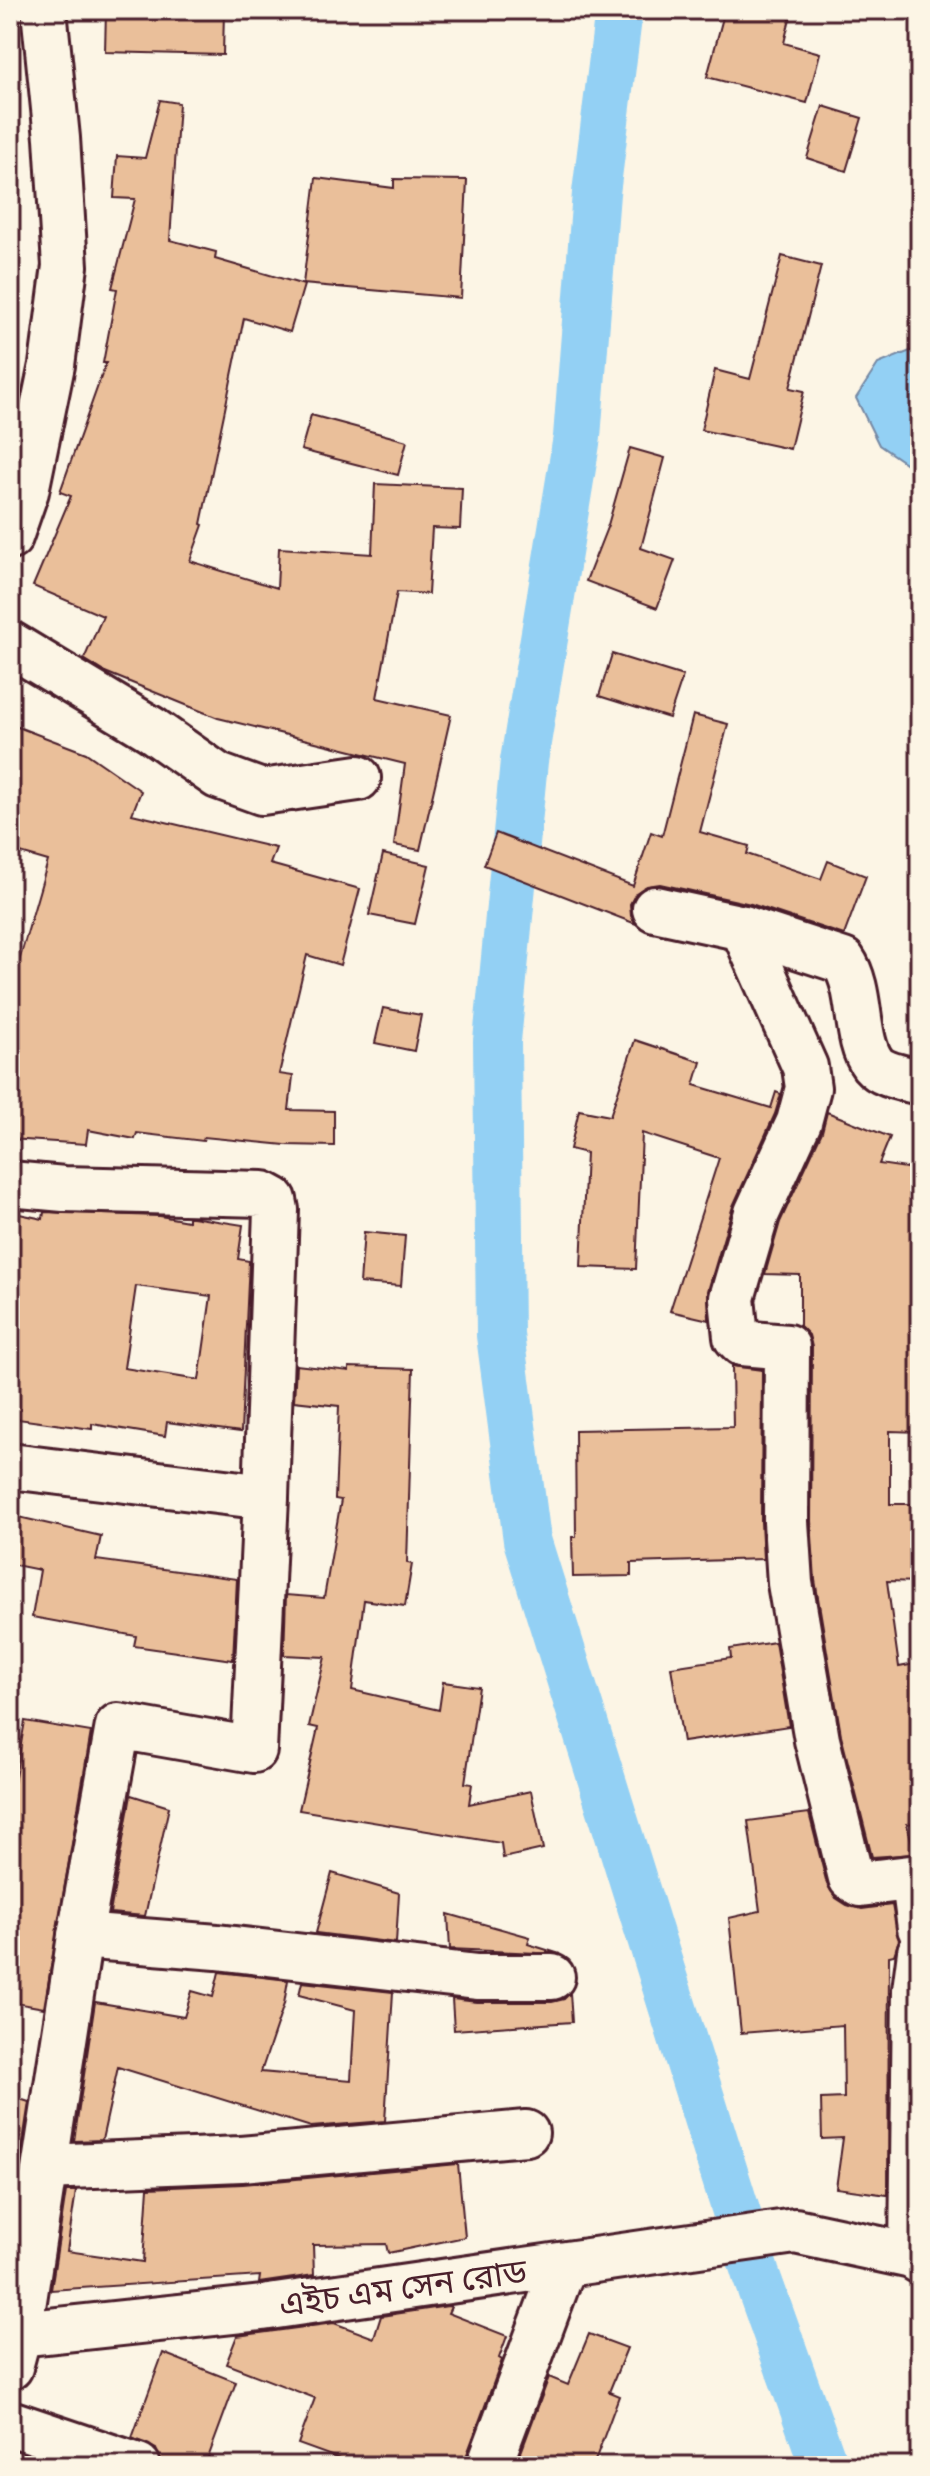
<svg xmlns="http://www.w3.org/2000/svg" width="930" height="2476" font-family="Itim,'Noto Sans Bengali',sans-serif">
  <style>
    .water { fill: #93d0f4; stroke: #7689a4; stroke-width: 2 }
    .lines { fill: none; stroke-linecap: round; stroke-linejoin: round }
    .canal { stroke: #93d0f4; stroke-width: 48 }
    .building { fill: #eabf9a; stroke: #4a1f2b; stroke-width: 2; fill-rule: evenodd }
    .minor-casing { stroke: #4a1f2b; stroke-width: 50 }
    .major-casing { stroke: #4a1f2b; stroke-width: 50 }
    .minor { stroke: #fcf5e5; stroke-width: 44 }
    .major { stroke: #fcf5e5; stroke-width: 44 }
    .labels { text-anchor: middle; dominant-baseline: central; stroke-width: 7; stroke-linejoin: round; paint-order: stroke }
    .street-label { font-size: 34px; fill: #4a1f2b; stroke: #fcf5e5 }
  </style>
  <rect width="100%" height="100%" fill="#fcf5e5"/>
  <filter id="ink" filterUnits="userSpaceOnUse"><feTurbulence type="fractalNoise" baseFrequency=".0125" numOctaves="2"/><feDisplacementMap in="SourceGraphic" scale="16" xChannelSelector="R" yChannelSelector="G"/><feConvolveMatrix kernelMatrix="1 2 1 2 8 2 1 2 1" color-interpolation-filters="sRGB"/></filter>
  <g filter="url(#ink)">
    <path class="water" d="M920,347V473L879,445L856,398L878,364Z"/>
    <g class="lines">
      <path class="canal" d="M619,10L596,193L577,437L524,761L497,1041L500,1335L527,1540L756,2275L824,2466"/>
    </g>
    <g class="building">
      <path d="M106,10H224L223,55L105,52Z"/>
      <path d="M725,10H792L784,43L820,53L807,103L707,77Z"/>
      <path d="M160,100L179,103L170,240L216,252L215,259L304,285L290,332L244,318L201,524L203,525L190,561L277,588L279,548L372,554L375,484L462,488L460,529L432,528L428,594L397,592L377,698L451,715L420,850L394,845L405,764L218,718L105,672L84,659L103,616L33,586L71,496L60,492L106,363H103L117,289L112,288L135,199L114,198L117,156L145,158Z"/>
      <path d="M823,106L862,118L846,171L807,158Z"/>
      <path d="M316,178L394,188V179L467,180L461,298L303,284Z"/>
      <path d="M782,256L821,266L790,388L804,391L790,449L701,430L715,370L750,379Z"/>
      <path d="M311,415L407,441L398,475L301,450Z"/>
      <path d="M630,448L665,458L641,548L675,560L657,608L586,581L608,525Z"/>
      <path d="M612,654L683,676L669,718L599,696Z"/>
      <path d="M693,715L728,724L700,832L749,846L747,854L821,879L828,861L866,876L844,935L751,904L660,884L647,886L636,893L630,904L631,916L636,924L484,865L496,833L633,886L651,832L662,836Z"/>
      <path d="M10,724L86,753L141,791L132,814L276,848L270,864L360,889L340,965L307,955L279,1074L293,1076L289,1110L334,1111V1146L285,1145L204,1137L203,1141L137,1133L135,1139L88,1130L86,1144L10,1139V964L18,965L48,861L10,850Z"/>
      <path d="M383,854L429,865L415,924L369,915Z"/>
      <path d="M383,1008L421,1015L414,1051L375,1043Z"/>
      <path d="M635,1040L701,1062L694,1085L771,1108L776,1092L781,1094L775,1114L733,1206L708,1291L709,1320L670,1311L719,1158L642,1133L636,1269L581,1267L586,1153L570,1149L579,1110L610,1116Z"/>
      <path d="M827,1112L890,1137L879,1164L920,1170V1432L890,1431V1504H920V1582L887,1581L899,1667L920,1663V1822L907,1824L915,1854L872,1857L841,1735L815,1580L811,1521L812,1347L809,1335L800,1326V1275L765,1274L780,1222L822,1132Z"/>
      <path d="M10,1212L43,1219L44,1212L160,1216L188,1221V1217H192L243,1225L238,1259L249,1261L241,1432L167,1422L165,1436L92,1424V1429L10,1418ZM136,1286L211,1296L199,1380L124,1368Z"/>
      <path d="M364,1232L405,1236L401,1286L360,1283Z"/>
      <path d="M296,1365L349,1371V1367L413,1369L407,1563L412,1564L405,1606L364,1600L352,1690L439,1710L443,1682L479,1687L465,1783L472,1784L469,1804L531,1791L543,1849L503,1858L501,1843L299,1810L318,1728L309,1726L325,1657L284,1655L286,1595L324,1598L341,1500L335,1499L339,1406L294,1401Z"/>
      <path d="M732,1366L762,1370L761,1522L763,1559L631,1563V1576L573,1577L572,1537H576L575,1430L733,1427Z"/>
      <path d="M10,1515L101,1536L96,1560L237,1579L233,1660L134,1646L136,1636L32,1617L40,1570L10,1564Z"/>
      <path d="M775,1642L789,1726L683,1742L671,1667L731,1658L730,1649Z"/>
      <path d="M25,1721L91,1732L44,2008L10,2002V1806Z"/>
      <path d="M131,1795L169,1807L145,1916L110,1913Z"/>
      <path d="M809,1813L827,1884L836,1898L847,1905L862,1909L892,1905L899,1940L894,1955L889,1956L888,2195L836,2188L843,2138L822,2139L821,2099L844,2098L843,2025L741,2033L729,1918L760,1911L748,1821Z"/>
      <path d="M332,1873L399,1893L396,1943L316,1933Z"/>
      <path d="M448,1914L530,1937L528,1944L560,1954L450,1949Z"/>
      <path d="M219,1972L288,1980L284,2004L261,2072L351,2080L355,2010L299,1995L302,1982L393,1992L385,2121L311,2127L118,2067L102,2140L74,2141L95,2002L184,2017L192,1991L213,1997Z"/>
      <path d="M570,1993L572,2022L454,2030L452,1999L477,2002H552L564,1999Z"/>
      <path d="M10,2096L29,2102L10,2227Z"/>
      <path d="M458,2164L465,2237L388,2253L386,2244L313,2245L314,2275L259,2283L260,2276L51,2290L66,2191H76L67,2251L143,2262L148,2188L243,2184Z"/>
      <path d="M448,2306L451,2307L448,2313L507,2336L499,2358L502,2360L466,2457L465,2466H359L298,2444L315,2398L226,2364L237,2336L334,2323L374,2338L381,2316Z"/>
      <path d="M589,2334L627,2348L609,2392L619,2396L593,2466H516L549,2377L568,2385Z"/>
      <path d="M163,2353L236,2382L205,2466H162L156,2449L132,2438Z"/>
    </g>
    <g class="lines">
      <defs>
        <g id="minor">
          <path d="M10,537L26,491L52,365L65,266L57,138L44,10"/>
          <path d="M10,644L151,729L218,776L262,792L358,778"/>
          <path d="M655,909L743,928L805,1067L808,1088L799,1122L757,1213L732,1298L736,1337L742,1343L787,1347L786,1522L790,1583L817,1740L851,1878L860,1884L910,1878L914,1882L920,1928"/>
          <path d="M743,928L843,961C863,990 854,1039 873,1064C883,1076 905,1078 920,1082"/>
          <path d="M10,1184L64,1189L263,1194L274,1200L276,1210L266,1497"/>
          <path d="M10,1466L266,1497L254,1750L118,1726L80,1936L19,2333L10,2367"/>
          <path d="M80,1936L217,1947L477,1977H552"/>
          <path d="M45,2167L241,2159L526,2133"/>
          <path d="M912,2256L915,1990L920,1952"/>
          <path d="M10,2423L138,2466"/>
          <path d="M489,2466L564,2265"/>
        </g>
        <path id="major" d="M10,2335L262,2308L795,2231L912,2256L920,2261"/>
      </defs>
      <use href="#minor" class="minor-casing"/>
      <use href="#major" class="major-casing"/>
      <use href="#minor" class="minor"/>
      <use href="#major" class="major"/>
    </g>
  </g>
  <g class="labels">
    <g class="street-label">
      <text transform="translate(403 2288) rotate(-8)">এইচ এম সেন রোড</text>
    </g>
  </g>
  <rect width="930" height="2476" fill="none" stroke="#fcf5e5" stroke-width="40"/>
  <rect x="20" y="20" width="890" height="2436" fill="none" stroke="#4a1f2b" stroke-width="3" filter="url(#ink)"/>
</svg>
